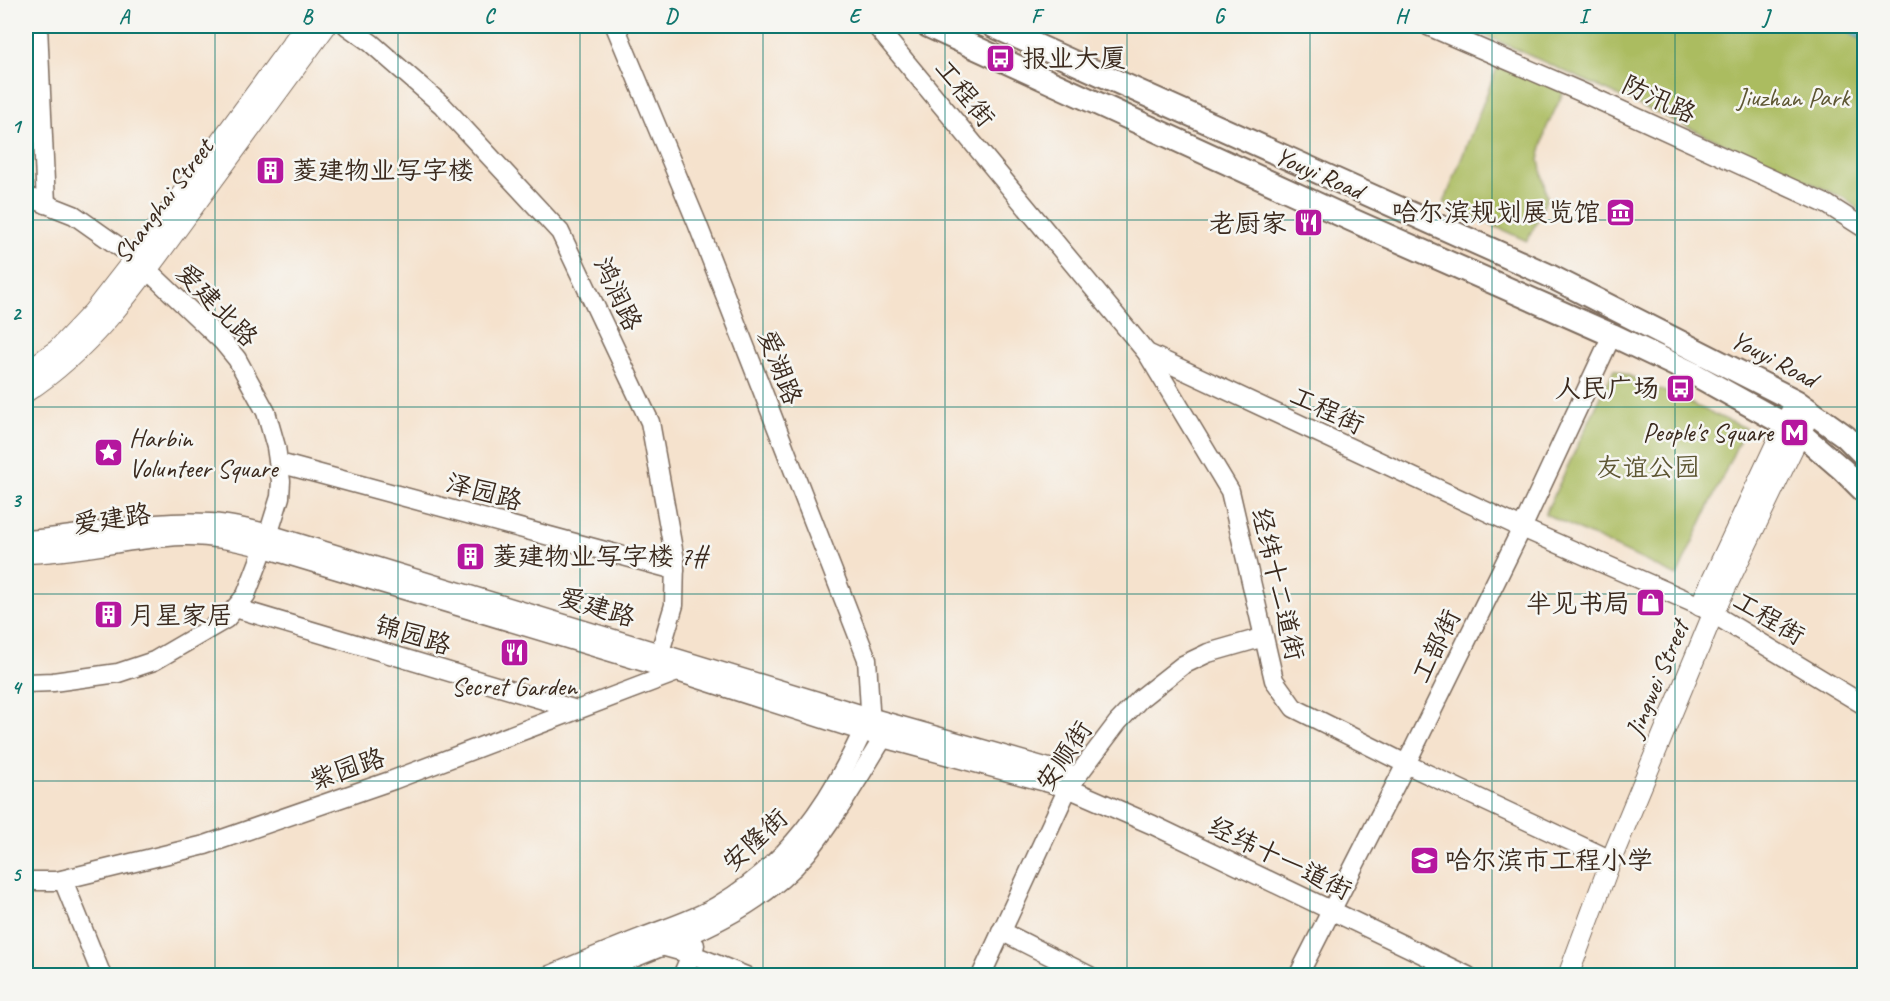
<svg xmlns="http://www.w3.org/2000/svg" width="1890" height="1001" font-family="Caveat,'LXGW WenKai TC',sans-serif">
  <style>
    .green { fill: #abbc60; stroke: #73733f; stroke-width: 1.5 }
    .water { fill: #51b5d0; stroke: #467077; stroke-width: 1.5 }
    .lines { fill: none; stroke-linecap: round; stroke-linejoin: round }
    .secondary-casing { stroke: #7c6a5b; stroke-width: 21 }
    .primary-casing { stroke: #7c6a5b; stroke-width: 22 }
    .highway-casing { stroke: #7c6a5b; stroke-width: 26 }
    .secondary { stroke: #fff; stroke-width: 18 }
    .primary { stroke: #fff; stroke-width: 20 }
    .highway { stroke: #fff; stroke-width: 22 }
    .grid { fill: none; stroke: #0f766e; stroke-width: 1.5; stroke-opacity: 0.55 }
    .labels { text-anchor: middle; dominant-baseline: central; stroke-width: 5; stroke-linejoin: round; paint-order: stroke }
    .poi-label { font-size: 26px; fill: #3b2a1e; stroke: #f6f6f2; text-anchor: start }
    .street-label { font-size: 26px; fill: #3b2a1e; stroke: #f6f6f2 }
    .park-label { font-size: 26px; fill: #5d5632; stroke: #f6f6f2 }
    .neatline { fill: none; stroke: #0f766e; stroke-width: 2 }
    .grid-label { font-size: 20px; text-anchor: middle; font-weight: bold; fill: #0f766e }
  </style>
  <rect width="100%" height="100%" fill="#f6f6f2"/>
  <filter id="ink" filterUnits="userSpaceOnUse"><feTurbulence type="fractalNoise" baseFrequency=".0167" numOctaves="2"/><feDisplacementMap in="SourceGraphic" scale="12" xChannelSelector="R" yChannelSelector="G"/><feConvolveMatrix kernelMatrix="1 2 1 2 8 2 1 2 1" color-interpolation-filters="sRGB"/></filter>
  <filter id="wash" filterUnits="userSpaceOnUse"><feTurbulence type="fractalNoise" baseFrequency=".008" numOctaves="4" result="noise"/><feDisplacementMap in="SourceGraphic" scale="24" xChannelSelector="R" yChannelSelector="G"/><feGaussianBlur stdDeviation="1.35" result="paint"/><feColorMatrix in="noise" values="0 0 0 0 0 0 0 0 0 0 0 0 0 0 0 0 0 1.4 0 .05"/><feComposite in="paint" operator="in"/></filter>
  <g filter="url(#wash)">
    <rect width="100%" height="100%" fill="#f5e2cd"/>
    <g class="green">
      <path d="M1465,26H1838L1864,41V213L1844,198Z"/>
      <path d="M1500,60L1564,91L1546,129L1539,160L1547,197L1538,219L1527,241L1444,203Z"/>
      <path d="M1614,369L1745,428L1677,576L1545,514Z"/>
    </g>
    <path class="water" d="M1838,26H1864V41Z"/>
  </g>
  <g filter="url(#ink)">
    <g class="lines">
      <defs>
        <g id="secondary">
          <path d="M38,26L46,204"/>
          <path d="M347,26L371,43L442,105L560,232L650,422L675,560L674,605L657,662"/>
          <path d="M615,26L697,223L867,659L871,726"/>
          <path d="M876,26L1147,353L1522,528L1700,606L1864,705"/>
          <path d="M1428,26L1581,92L1828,205L1864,228"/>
          <path d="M26,196L74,215L135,258L223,342L237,359L266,412L276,447L281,481L280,497L264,548L246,595L226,619L154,661L118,673L53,682L26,683"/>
          <path d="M1147,353L1230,491L1274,680L1294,708L1406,764L1611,860"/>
          <path d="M279,463L675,570"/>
          <path d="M26,540C87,536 148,519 210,523C230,524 249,529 269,534L870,717L1077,776"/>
          <path d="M26,554C78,553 129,538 182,536C210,535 237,541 264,548L677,672L883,738L1068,788L1153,825L1468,976"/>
          <path d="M235,608L577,710"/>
          <path d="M63,880L102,976"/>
          <path d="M26,881H57L205,845L393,780L677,672"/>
          <path d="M1001,931L1090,976"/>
          <path d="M658,945L691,954L746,976"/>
          <path d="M548,976C579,963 610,950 641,938C666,928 693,920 717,906C788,864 829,804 863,731"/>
          <path d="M589,976C665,944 752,919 807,853C836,817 859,777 883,738"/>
          <path d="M682,976L695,945"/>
          <path d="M981,976L1068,788L1118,722L1141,698L1183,665L1208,653L1264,637"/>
          <path d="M1298,976L1406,764L1522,528L1612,335"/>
        </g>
        <g id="primary">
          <path d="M26,372L57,350L93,312L135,258L305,26"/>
          <path d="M26,392C96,346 142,277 191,210C236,149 281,87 326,26"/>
          <path d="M1700,606L1796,401"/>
          <path d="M1568,976L1611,860L1713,614L1806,421"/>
        </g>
        <g id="highway">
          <path d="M928,26L1352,220L1612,335L1694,374L1800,433L1843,470L1864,491"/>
          <path d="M993,26L1548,275L1796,401L1845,436L1864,455"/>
        </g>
      </defs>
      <use href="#secondary" class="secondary-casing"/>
      <use href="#primary" class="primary-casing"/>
      <use href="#highway" class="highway-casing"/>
      <use href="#secondary" class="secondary"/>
      <use href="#primary" class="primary"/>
      <use href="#highway" class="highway"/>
    </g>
  </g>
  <path class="grid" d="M215,26V976M398,26V976M580,26V976M763,26V976M945,26V976M1127,26V976M1310,26V976M1492,26V976M1675,26V976M26,220H1864M26,407H1864M26,594H1864M26,781H1864"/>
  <defs>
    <symbol id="bus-square" viewBox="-11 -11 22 22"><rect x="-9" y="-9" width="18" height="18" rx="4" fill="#b5179e" stroke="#f6f6f2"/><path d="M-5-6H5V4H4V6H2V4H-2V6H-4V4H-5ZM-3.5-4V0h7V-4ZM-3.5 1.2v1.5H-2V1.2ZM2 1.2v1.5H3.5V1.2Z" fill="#fff"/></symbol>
    <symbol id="building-square" viewBox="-11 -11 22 22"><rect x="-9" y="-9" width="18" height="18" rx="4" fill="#b5179e" stroke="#f6f6f2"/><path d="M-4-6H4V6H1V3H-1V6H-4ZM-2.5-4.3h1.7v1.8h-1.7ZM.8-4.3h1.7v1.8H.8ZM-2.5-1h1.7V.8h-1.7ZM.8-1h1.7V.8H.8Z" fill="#fff"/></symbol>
    <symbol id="museum-square" viewBox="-11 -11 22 22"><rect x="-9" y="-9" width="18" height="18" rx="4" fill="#b5179e" stroke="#f6f6f2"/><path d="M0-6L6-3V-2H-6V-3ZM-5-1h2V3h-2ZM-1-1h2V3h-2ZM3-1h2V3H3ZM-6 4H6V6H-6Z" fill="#fff"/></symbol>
    <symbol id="restaurant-square" viewBox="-11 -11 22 22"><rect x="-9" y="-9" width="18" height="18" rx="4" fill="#b5179e" stroke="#f6f6f2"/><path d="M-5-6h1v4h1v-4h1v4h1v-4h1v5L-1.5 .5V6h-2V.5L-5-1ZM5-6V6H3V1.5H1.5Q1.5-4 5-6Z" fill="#fff"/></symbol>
    <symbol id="metro-square" viewBox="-11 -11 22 22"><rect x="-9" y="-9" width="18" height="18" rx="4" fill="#b5179e" stroke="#f6f6f2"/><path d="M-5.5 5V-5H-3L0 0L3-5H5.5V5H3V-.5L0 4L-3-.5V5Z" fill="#fff"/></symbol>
    <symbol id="sight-square" viewBox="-11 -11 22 22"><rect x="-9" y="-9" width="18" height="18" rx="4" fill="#b5179e" stroke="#f6f6f2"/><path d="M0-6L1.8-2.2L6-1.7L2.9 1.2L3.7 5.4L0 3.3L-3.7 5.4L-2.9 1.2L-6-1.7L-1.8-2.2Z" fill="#fff"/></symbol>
    <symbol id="shop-square" viewBox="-11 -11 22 22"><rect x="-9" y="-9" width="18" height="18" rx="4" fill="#b5179e" stroke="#f6f6f2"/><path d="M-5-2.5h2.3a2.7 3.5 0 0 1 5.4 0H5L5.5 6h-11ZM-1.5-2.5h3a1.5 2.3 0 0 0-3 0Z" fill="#fff"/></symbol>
    <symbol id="school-square" viewBox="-11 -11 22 22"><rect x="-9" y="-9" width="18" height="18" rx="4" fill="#b5179e" stroke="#f6f6f2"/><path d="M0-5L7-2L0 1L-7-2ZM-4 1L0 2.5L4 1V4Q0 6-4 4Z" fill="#fff"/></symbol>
  </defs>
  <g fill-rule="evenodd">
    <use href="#bus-square" x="984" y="42" width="33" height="33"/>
    <use href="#building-square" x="254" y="154" width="33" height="33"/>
    <use href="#museum-square" x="1604" y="196" width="33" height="33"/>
    <use href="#restaurant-square" x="1292" y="206" width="33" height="33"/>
    <use href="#bus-square" x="1664" y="372" width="33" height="33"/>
    <use href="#metro-square" x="1778" y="416" width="33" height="33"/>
    <use href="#sight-square" x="92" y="436" width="33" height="33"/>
    <use href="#building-square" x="454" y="540" width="33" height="33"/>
    <use href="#shop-square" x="1634" y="586" width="33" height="33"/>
    <use href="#building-square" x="92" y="598" width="33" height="33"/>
    <use href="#restaurant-square" x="498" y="636" width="33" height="33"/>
    <use href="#school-square" x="1408" y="844" width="33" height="33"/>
  </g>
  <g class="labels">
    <g class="poi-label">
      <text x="1022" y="58">报业大厦</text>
      <text x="292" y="170">菱建物业写字楼</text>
      <text x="1600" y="212" text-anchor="end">哈尔滨规划展览馆</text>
      <text x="1287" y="223" text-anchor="end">老厨家</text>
      <text x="1659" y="388" text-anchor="end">人民广场</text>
      <text x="1773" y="432" text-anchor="end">People's Square</text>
      <text x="129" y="438">Harbin<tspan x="129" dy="30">Volunteer Square</tspan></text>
      <text x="492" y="556">菱建物业写字楼 7#</text>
      <text x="1630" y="603" text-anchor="end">半见书局</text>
      <text x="129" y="615">月星家居</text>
      <text x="514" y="686" text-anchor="middle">Secret Garden</text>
      <text x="1445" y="860">哈尔滨市工程小学</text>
    </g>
    <g class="street-label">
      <text transform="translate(965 93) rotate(51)">工程街</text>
      <text transform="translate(1659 99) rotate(25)">防汛路</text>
      <text transform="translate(1319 173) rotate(24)">Youyi Road</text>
      <text transform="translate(163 201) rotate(-53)">Shanghai Street</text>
      <text transform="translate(618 294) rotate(65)">鸿润路</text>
      <text transform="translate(217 305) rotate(46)">爱建北路</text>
      <text transform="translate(1774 359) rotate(28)">Youyi Road</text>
      <text transform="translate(780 367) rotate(69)">爱湖路</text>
      <text transform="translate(1327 410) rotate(25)">工程街</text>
      <text transform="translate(484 492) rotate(15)">泽园路</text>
      <text transform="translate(112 519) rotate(-8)">爱建路</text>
      <text transform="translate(1278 584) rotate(77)">经纬十二道街</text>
      <text transform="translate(597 607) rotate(17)">爱建路</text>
      <text transform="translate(1769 618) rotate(31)">工程街</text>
      <text transform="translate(413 635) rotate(17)">锦园路</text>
      <text transform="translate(1436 646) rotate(-64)">工部街</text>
      <text transform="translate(1657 679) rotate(-67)">Jingwei Street</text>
      <text transform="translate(1064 756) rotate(-56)">安顺街</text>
      <text transform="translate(347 769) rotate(-19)">紫园路</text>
      <text transform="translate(755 840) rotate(-43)">安隆街</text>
      <text transform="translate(1280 858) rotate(26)">经纬十一道街</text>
    </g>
    <g class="park-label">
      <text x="1793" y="97">Jiuzhan Park</text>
      <text x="1648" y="467">友谊公园</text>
    </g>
  </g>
  <rect width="1890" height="1001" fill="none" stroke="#f6f6f2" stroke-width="66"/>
  <rect x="33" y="33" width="1824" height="935" class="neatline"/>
  <g class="grid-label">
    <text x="124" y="23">A</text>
    <text x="307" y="23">B</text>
    <text x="489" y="23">C</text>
    <text x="671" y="23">D</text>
    <text x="854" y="23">E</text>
    <text x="1036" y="23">F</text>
    <text x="1219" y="23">G</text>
    <text x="1401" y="23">H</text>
    <text x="1583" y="23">I</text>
    <text x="1766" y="23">J</text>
    <text x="16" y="133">1</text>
    <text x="16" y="320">2</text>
    <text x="16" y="507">3</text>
    <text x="16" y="694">4</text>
    <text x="16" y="881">5</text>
  </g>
</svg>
